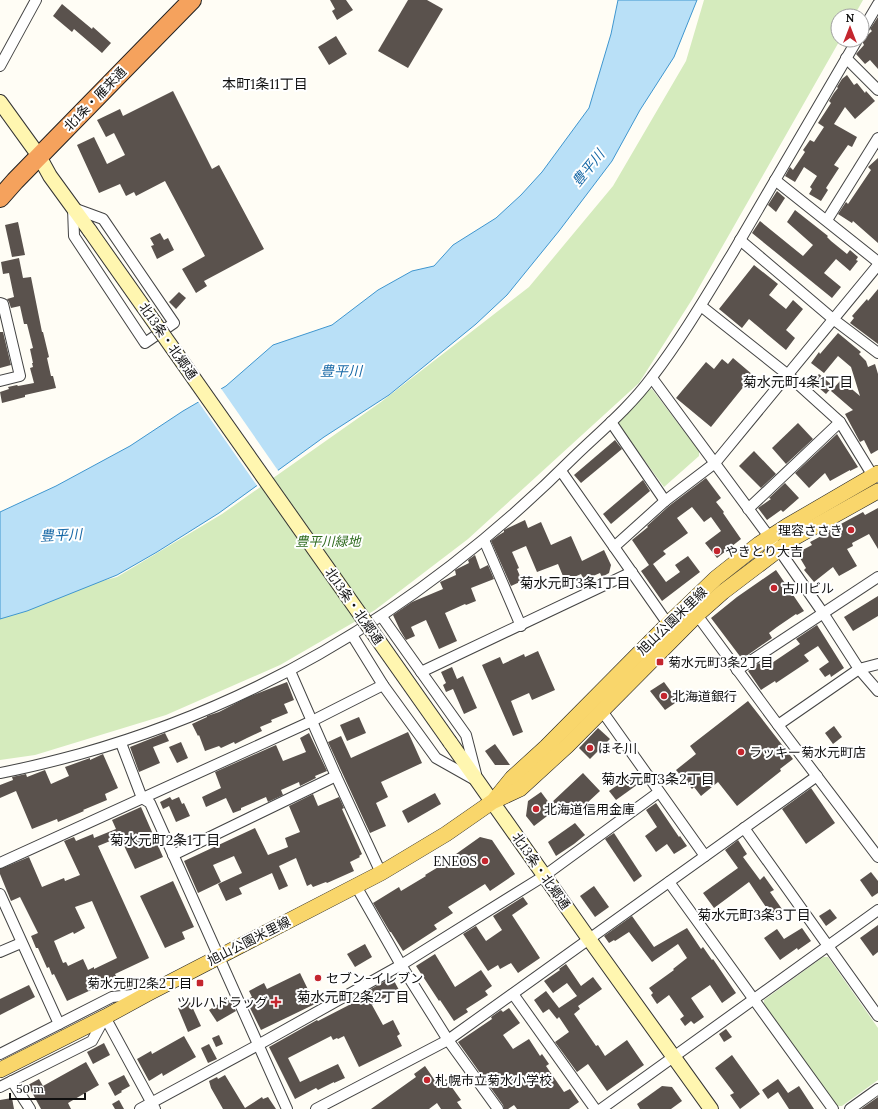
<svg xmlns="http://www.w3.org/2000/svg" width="878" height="1109" font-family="Lora,'Noto Sans JP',serif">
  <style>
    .green { fill: #d5ebbd }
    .water { fill: #b9e0f7; stroke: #3f96cf }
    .pier { fill: #fffdf5 }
    .building { fill: #5a524d; fill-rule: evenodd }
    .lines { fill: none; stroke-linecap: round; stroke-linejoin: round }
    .street-casing { stroke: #444; stroke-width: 12 }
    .secondary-casing { stroke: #333; stroke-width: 16 }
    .primary-casing { stroke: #222; stroke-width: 16 }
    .highway-casing { stroke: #222; stroke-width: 20 }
    .street { stroke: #fff; stroke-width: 10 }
    .secondary { stroke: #fff6b0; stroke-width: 14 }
    .primary { stroke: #f9d66b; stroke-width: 15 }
    .highway { stroke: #f5a25d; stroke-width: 18 }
    .secondary-bridge-casing { stroke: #333; stroke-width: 16; stroke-linecap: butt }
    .secondary-bridge { stroke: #fff6b0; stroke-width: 14 }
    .poi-dot { fill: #c4262e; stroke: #fff; stroke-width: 1.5 }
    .labels { text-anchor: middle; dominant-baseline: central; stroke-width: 4; stroke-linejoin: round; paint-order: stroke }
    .street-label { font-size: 13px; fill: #111; stroke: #fff }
    .poi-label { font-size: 13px; fill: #111; stroke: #fff; text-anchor: start }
    .park-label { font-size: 13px; font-style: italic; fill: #2f6b1f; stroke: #fff }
    .neighbourhood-label { font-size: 14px; fill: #111; stroke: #fff }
    .water-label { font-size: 14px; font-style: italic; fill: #1768a6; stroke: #fff }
  </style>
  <rect width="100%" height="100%" fill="#fffdf5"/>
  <g class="green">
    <path d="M704,0H863L854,16H838V40H840L693,298L639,383L468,539L375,610L280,665L166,715L35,755L0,760V608L117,577L222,514L381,402L529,287L613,186L686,61Z"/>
    <path d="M652,389L699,451V456L664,487L615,420L637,403L648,390Z"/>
    <path d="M823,957H828L878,1028V1080L842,1106H837L764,1004V1000Z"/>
  </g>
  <path class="water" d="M618,0H697L674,57L640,110L612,161L559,231L507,295L476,324L389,395L324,437L219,513L157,552L117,575L27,611L0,619V512L56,486L130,446L183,411L226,386L273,345L332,325L378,290L412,271L434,266L453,245L496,218L521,195L542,172L589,108L611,34Z"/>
  <path class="pier" d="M220,387L279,472L258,487L197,400Z"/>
  <g class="building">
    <path d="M330,0H346L353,10L337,20L332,11L335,9Z"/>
    <path d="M408,0H427L443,9L408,68L378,51Z"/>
    <path d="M62,4L92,29L93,27L111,43L102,53L74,29L72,32L53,16Z"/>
    <path d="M878,17V69L870,60L865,64L856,54L864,45L863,43V39L872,31L870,29Z"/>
    <path d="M336,36L347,54L329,65L318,47Z"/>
    <path d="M847,75L854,85L857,83L865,93L866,91L875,101L855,119L845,107L834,124L857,137L852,147L848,145L834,165L839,168L826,188L828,190L821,201L809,194L812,189L810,187L817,176L804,167L795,182L785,176L790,167L793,170L805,152L803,150L810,140L814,142L824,127L818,123L831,103L829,101L834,93L838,88L837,87L842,79Z"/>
    <path d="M173,91L212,169L219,165L264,249L204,281L207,286L196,293L182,269L205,256L165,181L136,196L134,192L126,196L120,184L99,193L77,145L94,137L107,164L125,155L114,133L106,137L97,120L120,109L123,116Z"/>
    <path d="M878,158V243L853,221L852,223L838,214L846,202L848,204L871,170L868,167Z"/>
    <path d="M777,191L785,198L776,212L768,205Z"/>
    <path d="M795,210L828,236L827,237L831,241L847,254L850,250L858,257L856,260L858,261L850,271L836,259L824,273L841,287L832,298L752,233L760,221L803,256L813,245L787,222Z"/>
    <path d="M18,222L25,255L12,257L5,225Z"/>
    <path d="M160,233L164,240L168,238L174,250L157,259L151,246L154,245L150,238Z"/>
    <path d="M19,258L23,278L31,277L42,332H43L49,357L47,358L51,376H53L56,388L25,395V397L2,403L0,392L9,389L8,387L17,385L18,386L34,383L30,368L33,367L32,363H33L30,349L33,348L27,324H24L20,306L11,308L9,302L7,299L14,297L9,273L3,274L1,262Z"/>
    <path d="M754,265L778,284L769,295L786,309L793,300L803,309L786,330L795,338L786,350L749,319L742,328L719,309Z"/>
    <path d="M878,289V344L850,323L854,318L852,316L867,299L868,301Z"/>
    <path d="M179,292L186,298L176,309L169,302Z"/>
    <path d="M0,332H3L11,365L0,368Z"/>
    <path d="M838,333L861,352L859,354L866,361L868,367L875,364L878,374V450L871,454L864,440L860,442L845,414L853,410L831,391L841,380L860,396L851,367L838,356L824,373L811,363L819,352L820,354Z"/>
    <path d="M733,358L753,375L711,427L676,398L706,362L714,369L722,359L728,364Z"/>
    <path d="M819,374L833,386L826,394L812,382Z"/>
    <path d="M798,423L813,439L786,464L772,448Z"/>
    <path d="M837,434L858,467L850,471V470L830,481L825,473L809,488L795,473Z"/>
    <path d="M615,440L622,449L581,483L574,475Z"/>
    <path d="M754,451L776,474L761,488L739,466Z"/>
    <path d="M706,478L721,498L716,502L724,512L723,513L741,539L717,558L705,543L721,531L711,517L704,522L692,507L677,518L688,533L663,551L666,554L653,564L666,582L680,572L675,565L688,556L700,572L662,601L641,571L649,565L632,540L648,527L647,526L669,506Z"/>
    <path d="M643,480L650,491L611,524L603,514Z"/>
    <path d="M785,483L799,498L783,512L781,510L767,520L758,508L771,499L769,498Z"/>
    <path d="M878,508V549L869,534L852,543L853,546L847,549L857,566L839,576L833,567L814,582L804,570L806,568L797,553L812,545L810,542L827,533L826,532L863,512L865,515Z"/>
    <path d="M525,520L528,528L541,522L551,545L571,536L582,561L604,550L611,565L609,573L602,577L600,573L584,580L581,574L565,581L558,564L537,572L526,546L512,552L519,568L517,569L522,581L511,586L491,541L499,535L504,532V530L506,529Z"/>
    <path d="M475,555L480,569L488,565L494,579L471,588L476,601L466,605L465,604L445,613L457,641L439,649L426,620L411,627L415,636L406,640L400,630L393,615L412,602L443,589L440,582L456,575L455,570L469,563L468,560Z"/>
    <path d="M776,570L804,611L797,615L796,614L777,627L769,633L772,638L742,659L711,618L737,597Z"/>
    <path d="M878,596V616L853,631L844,617Z"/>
    <path d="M817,625L844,668L831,677L830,674L825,677L819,669L829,662L818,646L804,655L809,661L776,683L775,681L761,690L748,671L759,663L763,669L800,644L796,639Z"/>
    <path d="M538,651L555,690L532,700L529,693L511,701L523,732L513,736L482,665L500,657L503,664L524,654L525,657Z"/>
    <path d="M452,667L457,679L463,676L477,708L464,714L453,689L446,692L443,685L446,683L441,672Z"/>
    <path d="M287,682L294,700L284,704L288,713L271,720L272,722L260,727L262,731L247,738L235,744L234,742L221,748L219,746L205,751L199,735L198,736L192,724L207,717V716L219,712L248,697Z"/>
    <path d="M664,682L678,701L665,710L650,691Z"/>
    <path d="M748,701L793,759L780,769L781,771L737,806L718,782L701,796L694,787L692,789L676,770L696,754L690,746Z"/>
    <path d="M359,717L366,733L347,741L340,725Z"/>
    <path d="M834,726L842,737L833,744L825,733Z"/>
    <path d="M598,728L610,739L590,759L579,748Z"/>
    <path d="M408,732L422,763L381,782L388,797L376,803L386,826L370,833L328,742L341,736L351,758Z"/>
    <path d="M165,733L169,741L153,747L160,763L139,772L130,747Z"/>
    <path d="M309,733L327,771L315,776L316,778L300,786L299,782L281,790L283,795L268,802L266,797L241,808V810L233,813L226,798L206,807L202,797L221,788L215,772L276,745L283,761L306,752L300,738Z"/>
    <path d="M181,742L188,758L177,763L169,747Z"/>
    <path d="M495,744L510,765H495L485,751Z"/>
    <path d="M103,754L118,788L105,794L107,800L83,810L84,811L58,822L57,819L32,829L16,791L0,798V785L13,780L12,777L26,774L27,777L45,770L51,784L69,776L65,767L90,758V760Z"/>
    <path d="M583,773L600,791L573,816L563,804L534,826L526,816L528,801L541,792L550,804Z"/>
    <path d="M635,773L641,782L616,800L609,791Z"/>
    <path d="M811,788L835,823L806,844L782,809Z"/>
    <path d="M435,793L441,804L408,823L402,811Z"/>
    <path d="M313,794L318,806L339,797L344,808L342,809L362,854L359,856L360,857L350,862L354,871L327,883L326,882L313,887L311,884L307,886L296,858L279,866L288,886L279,890L272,873L239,888L242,894L226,901L218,884L242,873L234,856L213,865L221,882L198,893L184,861L255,828L268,855L288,847L285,838L300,832L289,806Z"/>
    <path d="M170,797L172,800L179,797L182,804L184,803L190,816L176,822L169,806L163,809L160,802Z"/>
    <path d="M656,803L679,837L680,836L687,846L674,854L667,844L656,852L645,836L657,827L646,810Z"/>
    <path d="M141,807L163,857L135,869L120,837L98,846L149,958L115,974L116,976L101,983L102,985L67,1001L54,974L52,975L49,967L47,968L38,948H36L31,936L38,933L20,897L11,901L0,874V869L29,857L42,887L64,878L65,881L80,875L64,841L74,837L76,841L93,834L94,838L116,829L112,820ZM92,901L117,958L94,969V967L88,970L83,959L68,966L66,962L63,963L54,941L73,932L74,934L85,928L75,907Z"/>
    <path d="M575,823L585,835L574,844L556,856L548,842Z"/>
    <path d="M614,833L642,876L634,882L605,839Z"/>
    <path d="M480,837L492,840L515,874L490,891L485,884L448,907L453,913L434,925L437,929L403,951L391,932H390L373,903L399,887L401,891L426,876L425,875L450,860L449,859Z"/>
    <path d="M738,840L747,854L743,857L760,880L764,876L774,890L770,892L782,909L772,916L749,882L714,908L703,893L738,868L725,850Z"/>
    <path d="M871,872L878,881V893L872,897L860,880Z"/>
    <path d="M173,881L194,927L182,932L185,939L165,948L140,896Z"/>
    <path d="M594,886L609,907L595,917L580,896Z"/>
    <path d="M523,897L528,904L512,915L540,958L518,973L511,963L500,969L498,965L488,971L463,934L476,926L486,941L502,930L493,916Z"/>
    <path d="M830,909L837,918L826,926L819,916Z"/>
    <path d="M632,916L654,947L687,928L701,949L703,947L712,960L713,959L736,993L722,1003L710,985L691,998L704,1017L694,1024L691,1021L685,1026L680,1019L684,1016L669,995L657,1004L651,995L653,993L649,988L674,970L673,969L687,958L678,944L652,962L629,932L615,941L614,940L609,943L604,936Z"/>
    <path d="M878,925V952L873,956L860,938Z"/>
    <path d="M802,928L811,941L798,950L797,948L780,960L764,938L777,929L784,939Z"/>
    <path d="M365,944L372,957L355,967L347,954Z"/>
    <path d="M435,954L455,987L481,970L492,986L485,991L488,995L466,1009L468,1012L454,1021L440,1000L439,1001L416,966Z"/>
    <path d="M566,964L581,986L593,977L602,989L578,1006L580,1009L574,1014L596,1046L598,1045L605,1056L627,1040L644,1065L607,1091L588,1064L577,1072L555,1042L569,1032L559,1017L557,1019L549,1009L543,1013L534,1000L546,991L559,1008L577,996L567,983L553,993L544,981L560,970L559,969Z"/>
    <path d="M300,973L315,1004L261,1030L246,1000L252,997L249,991L264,983L267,989Z"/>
    <path d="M392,977L399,990L372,1005L383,1025L393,1020L400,1034L397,1036L402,1046L359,1067L344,1036L338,1039L337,1038L333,1040L331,1036L288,1058L300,1082L338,1064L345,1078L334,1083V1082L318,1090L316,1088L295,1099L269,1047L317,1020L318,1021L351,1004L350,1001Z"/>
    <path d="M29,985L35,997L0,1015V999Z"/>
    <path d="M228,998L236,1011L217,1022L209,1010Z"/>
    <path d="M190,1002L201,1026L188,1032L178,1008Z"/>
    <path d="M509,1008L520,1023L503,1035L513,1049L529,1039L540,1056L542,1054L549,1064L546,1066L564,1092L570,1089L579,1102L569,1109H517L514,1105L508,1109H504L503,1105L458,1042L492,1019L491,1017L501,1010L503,1012Z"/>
    <path d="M726,1029L732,1037L724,1042L719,1034Z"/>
    <path d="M219,1035L223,1044L216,1047L212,1038Z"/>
    <path d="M184,1036L196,1057L163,1076L162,1073L149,1081L137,1059L151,1051L152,1054Z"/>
    <path d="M104,1043L110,1055L93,1064L87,1052Z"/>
    <path d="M209,1044L217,1059L208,1063L201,1048Z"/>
    <path d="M732,1055L760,1094L740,1109L730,1095L734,1093L715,1068Z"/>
    <path d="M86,1062L99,1085L68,1103L71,1109H41L28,1085L39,1079L43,1086Z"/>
    <path d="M425,1066L438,1085L446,1079L461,1100L457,1102L462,1109H441L437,1103L429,1109H371L416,1077L414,1074Z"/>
    <path d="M124,1075L130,1086L121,1091L122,1092L115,1096L108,1083Z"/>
    <path d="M225,1075L245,1108L262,1097L263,1099L268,1097L276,1109H223L211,1088L209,1081L217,1077L218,1079Z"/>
    <path d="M778,1079L788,1093L799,1086L814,1109H789L778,1092L768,1099L762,1090Z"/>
    <path d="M662,1086L672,1087L682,1101L671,1109H640L637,1104Z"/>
    <path d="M878,1097V1109H861Z"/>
    <path d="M12,1098L14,1109H0V1100Z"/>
    <path d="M119,1100L124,1109H115L112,1104Z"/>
  </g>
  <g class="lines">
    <defs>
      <g id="street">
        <path d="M862,31L878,4"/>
        <path d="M846,58L878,90"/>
        <path d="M0,66L36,0"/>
        <path d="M775,180L878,262"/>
        <path d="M73,208L103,219L174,323L145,343L74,236Z"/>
        <path d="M827,220L878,138"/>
        <path d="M740,240L833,319L878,353"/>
        <path d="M0,303L3,304L20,376L0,381"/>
        <path d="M701,306L788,375L840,422L873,476"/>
        <path d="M652,378L784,557L823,613L859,669L878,691"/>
        <path d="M611,422L665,501"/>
        <path d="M561,471L668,624"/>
        <path d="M748,509L840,422"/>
        <path d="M484,540L521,626"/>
        <path d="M614,547L665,501L715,463L878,265"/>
        <path d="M697,615L778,725L878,857"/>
        <path d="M382,617L466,735L476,774"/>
        <path d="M352,635L383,685L436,758L475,780"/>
        <path d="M737,670L878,577"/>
        <path d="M290,671L336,776L381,873"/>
        <path d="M421,672L632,572"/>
        <path d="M602,711L705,856"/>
        <path d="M778,725L859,669L878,664"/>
        <path d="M121,743L142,798L150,803L287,1109"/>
        <path d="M0,773C27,768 54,761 80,754C270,701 435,596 574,457C600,432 630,407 652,377C682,338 707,295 732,254C774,183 815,111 857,40"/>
        <path d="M744,828L878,1016"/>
        <path d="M173,855L336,776"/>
        <path d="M0,863L312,721L383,685"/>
        <path d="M669,882L833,1109"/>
        <path d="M356,886L401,965L448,1040L498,1109"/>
        <path d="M0,894L59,1024"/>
        <path d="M0,952L21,943"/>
        <path d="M513,994L595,1109"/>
        <path d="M105,1017L155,1109"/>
        <path d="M0,1054L112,997L142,994"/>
        <path d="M12,1081L30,1109"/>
        <path d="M0,1087L92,1041L105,1017"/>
        <path d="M140,1109L258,1045L401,965L544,876L659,792"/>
        <path d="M316,1109L448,1040L817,776"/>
        <path d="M601,1109L878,910"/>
        <path d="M850,1109L878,1089"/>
      </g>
      <g id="secondary">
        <path d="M0,102L39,156L50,176L90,231"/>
        <path d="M450,742L589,939L711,1109"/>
      </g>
      <g id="primary">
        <path d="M495,799L512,778L546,747L668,624L716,578L759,544L787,526L878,473"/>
        <path d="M0,1070L105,1017L149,993L381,873L446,834L492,802L520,789L567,746L697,615L723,592L794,538L878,491"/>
      </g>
      <path id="highway" d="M0,198L15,181L192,0"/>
    </defs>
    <use href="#street" class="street-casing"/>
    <use href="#secondary" class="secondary-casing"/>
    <use href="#primary" class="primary-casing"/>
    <use href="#highway" class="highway-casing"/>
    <use href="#street" class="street"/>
    <use href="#secondary" class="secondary"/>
    <use href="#primary" class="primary"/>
    <use href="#highway" class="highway"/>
    <defs>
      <path id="secondary-bridge" d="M90,231L450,742"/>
    </defs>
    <use href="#secondary-bridge" class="secondary-bridge-casing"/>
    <use href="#secondary-bridge" class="secondary-bridge"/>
  </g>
  <g class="poi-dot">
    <circle cx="851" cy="530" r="4"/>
    <circle cx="717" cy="551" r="4"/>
    <circle cx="774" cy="588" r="4"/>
    <rect x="656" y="658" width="8" height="8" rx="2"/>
    <circle cx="664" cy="696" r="4"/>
    <circle cx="590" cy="748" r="4"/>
    <circle cx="741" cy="752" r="4"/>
    <circle cx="536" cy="809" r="4"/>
    <circle cx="485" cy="861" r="4"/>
    <circle cx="318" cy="978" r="4"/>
    <rect x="196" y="979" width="8" height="8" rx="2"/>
    <path d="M274 996h4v4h4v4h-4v4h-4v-4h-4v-4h4z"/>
    <circle cx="427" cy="1080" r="4"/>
  </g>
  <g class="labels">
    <g class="street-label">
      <text transform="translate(95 99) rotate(-46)">北1条・雁来通</text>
      <text transform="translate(168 341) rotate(55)">北13条・北郷通</text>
      <text transform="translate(354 606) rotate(55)">北13条・北郷通</text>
      <text transform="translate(672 621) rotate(-44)">旭山公園米里線</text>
      <text transform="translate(541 871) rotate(55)">北13条・北郷通</text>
      <text transform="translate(249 941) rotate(-27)">旭山公園米里線</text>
    </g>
    <g class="poi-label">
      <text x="843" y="530" text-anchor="end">理容ささき</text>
      <text x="725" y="551">やきとり大吉</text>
      <text x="782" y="588">古川ビル</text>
      <text x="668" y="662">菊水元町3条2丁目</text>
      <text x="672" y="696">北海道銀行</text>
      <text x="598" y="748">ほそ川</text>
      <text x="749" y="752">ラッキー菊水元町店</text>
      <text x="544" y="809">北海道信用金庫</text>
      <text x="477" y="861" text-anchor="end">ENEOS</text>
      <text x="326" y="978">セブン-イレブン</text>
      <text x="192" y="983" text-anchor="end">菊水元町2条2丁目</text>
      <text x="268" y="1002" text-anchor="end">ツルハドラッグ</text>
      <text x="435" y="1080">札幌市立菊水小学校</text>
    </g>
    <g class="park-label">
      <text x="328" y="541">豊平川緑地</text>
    </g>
    <g class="neighbourhood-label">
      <text x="265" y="84">本町1条11丁目</text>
      <text x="798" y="382">菊水元町4条1丁目</text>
      <text x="575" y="583">菊水元町3条1丁目</text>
      <text x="658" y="779">菊水元町3条2丁目</text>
      <text x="165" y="840">菊水元町2条1丁目</text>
      <text x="754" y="915">菊水元町3条3丁目</text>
      <text x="353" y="997">菊水元町2条2丁目</text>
    </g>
    <g class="water-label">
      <text transform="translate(588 168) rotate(-51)">豊平川</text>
      <text x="341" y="371">豊平川</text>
      <text transform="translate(61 535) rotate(-3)">豊平川</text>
    </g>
  </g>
  <g transform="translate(850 28)"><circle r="19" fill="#ffffff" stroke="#a0a0a0"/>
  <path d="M0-3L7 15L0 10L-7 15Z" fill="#c4262e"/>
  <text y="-6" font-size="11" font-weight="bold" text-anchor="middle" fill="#111111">N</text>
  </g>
  <path d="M10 1093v6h75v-6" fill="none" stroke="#111111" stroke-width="2"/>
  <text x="16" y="1093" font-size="12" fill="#111111" stroke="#ffffff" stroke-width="3" paint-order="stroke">50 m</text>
</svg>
